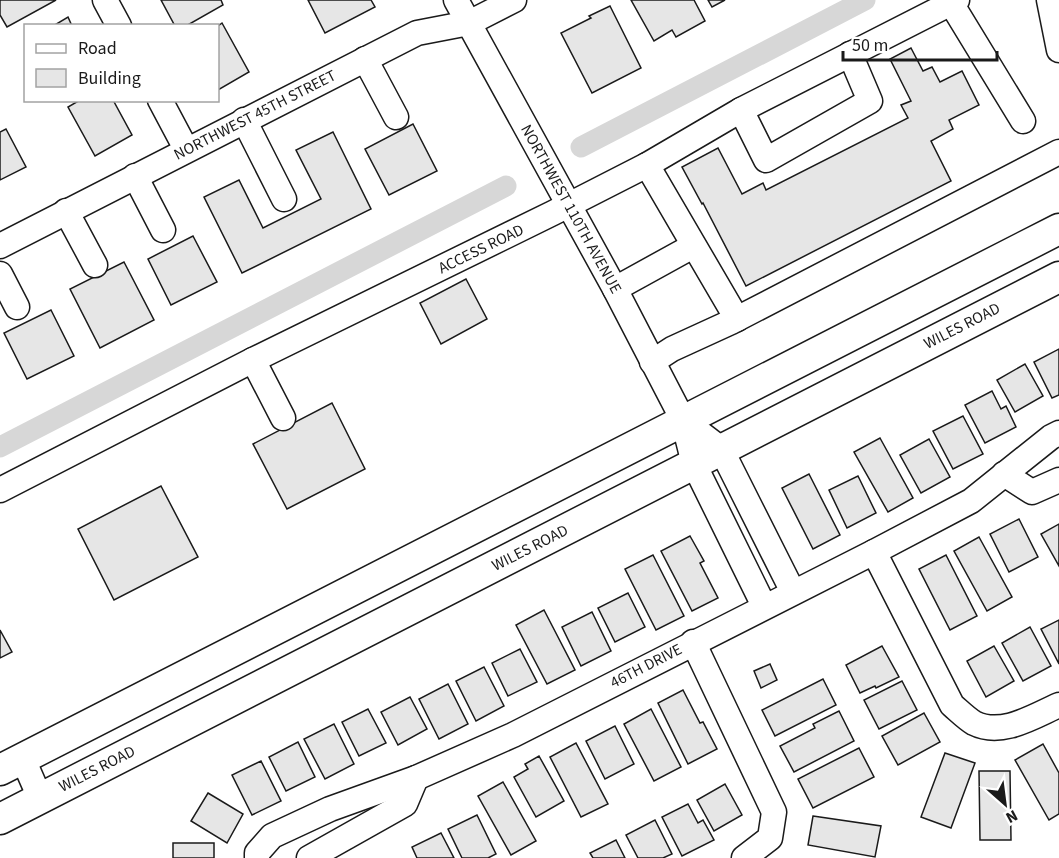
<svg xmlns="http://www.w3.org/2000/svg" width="1059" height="858" font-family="'Source Sans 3',sans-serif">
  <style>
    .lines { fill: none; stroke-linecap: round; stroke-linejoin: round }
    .canal { stroke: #d7d7d7; stroke-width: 21 }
    .building { fill: #e6e6e6; stroke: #1a1a1a; stroke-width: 1.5 }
    .minor-casing { stroke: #1a1a1a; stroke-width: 27 }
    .major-casing { stroke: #1a1a1a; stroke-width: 33 }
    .minor { stroke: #fff; stroke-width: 24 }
    .major { stroke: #fff; stroke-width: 30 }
    .labels { text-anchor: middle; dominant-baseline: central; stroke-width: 4.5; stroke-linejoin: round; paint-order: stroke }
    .street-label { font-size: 16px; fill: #1a1a1a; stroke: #fff }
  </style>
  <rect width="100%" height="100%" fill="#fff"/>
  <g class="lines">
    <g class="canal">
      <path d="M581,147L865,0"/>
      <path d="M0,447L506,186"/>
    </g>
  </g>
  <g class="building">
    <path d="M0,0H56L7,27L0,15Z"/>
    <path d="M161,0H221L223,5L186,26H175Z"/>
    <path d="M308,0H371L375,7L325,33Z"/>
    <path d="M631,0H694L705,21L676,37L672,30L654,41Z"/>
    <path d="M708,0H725L712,7Z"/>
    <path d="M610,6L641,68L592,93L561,33L591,18L589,16Z"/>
    <path d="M68,17L72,26H53Z"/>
    <path d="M222,23L249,72L218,90V26Z"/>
    <path d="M911,48L923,71L932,67L940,82L962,71L979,105L949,120L953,129L931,141L951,181L746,286L703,203L702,204L682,167L718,148L742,194L763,183L766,190L908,118L901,105L911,101L890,59Z"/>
    <path d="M80,100H113L132,135L95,156L68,107Z"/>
    <path d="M413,124L437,171L389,195L365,149Z"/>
    <path d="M6,129L26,167L0,180V132Z"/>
    <path d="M333,132L371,209L242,273L204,197L239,180L263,228L321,199L296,150Z"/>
    <path d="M193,236L217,282L171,305L148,259Z"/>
    <path d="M124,262L154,320L100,348L70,289Z"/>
    <path d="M466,279L487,319L441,344L420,303Z"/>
    <path d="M51,310L74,356L27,379L4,333Z"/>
    <path d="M1059,349V395L1052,398L1034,362Z"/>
    <path d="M1025,364L1043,396L1015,412L997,380Z"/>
    <path d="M992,391L1001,409L1006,406L1016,427L985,443L965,405Z"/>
    <path d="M332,403L365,469L287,509L253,444Z"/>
    <path d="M963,416L983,454L953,469L933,431Z"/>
    <path d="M880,438L913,498L888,512L854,452Z"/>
    <path d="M929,439L950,477L921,493L900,455Z"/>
    <path d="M809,474L840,535L813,549L782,488Z"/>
    <path d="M858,476L876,513L847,528L829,490Z"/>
    <path d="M161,486L198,557L114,600L78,529Z"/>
    <path d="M1019,519L1038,557L1009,572L990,534Z"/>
    <path d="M1059,524V566L1041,534Z"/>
    <path d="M690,536L704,561L700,563L718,598L692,611L661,551Z"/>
    <path d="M979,537L1012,597L987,611L954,551Z"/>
    <path d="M653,555L684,616L656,630L625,569Z"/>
    <path d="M946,555L977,616L950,630L919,569Z"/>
    <path d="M628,593L645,627L615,642L598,608Z"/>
    <path d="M544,610L575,670L547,684L516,625Z"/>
    <path d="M592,612L611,651L581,666L562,627Z"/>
    <path d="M1059,620V664L1041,629Z"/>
    <path d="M1030,627L1051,666L1023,681L1002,643Z"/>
    <path d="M0,630L12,652L0,658Z"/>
    <path d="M882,646L899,677L876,688L875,686L860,693L846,665Z"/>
    <path d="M994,646L1014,681L986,697L967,661Z"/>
    <path d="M520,649L537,682L508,696L492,663Z"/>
    <path d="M770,664L777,680L761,688L754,671Z"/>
    <path d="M484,667L504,706L476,721L456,681Z"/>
    <path d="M823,679L836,705L775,736L762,710Z"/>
    <path d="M902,681L917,710L879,729L864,700Z"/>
    <path d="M448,684L468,724L439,739L419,699Z"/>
    <path d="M683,690L700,723L703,722L717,749L688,764L658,703Z"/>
    <path d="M410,697L427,729L398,745L381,712Z"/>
    <path d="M368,709L386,743L359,756L342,722Z"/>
    <path d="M651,709L681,767L654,781L624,724Z"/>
    <path d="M839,711L854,741L794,772L780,746L815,728L813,724Z"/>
    <path d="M924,713L940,742L898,765L882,736Z"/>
    <path d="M334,724L354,764L325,779L304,739Z"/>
    <path d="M615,726L634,764L605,779L586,741Z"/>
    <path d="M298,742L315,777L286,791L269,757Z"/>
    <path d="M576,743L608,804L581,817L550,757Z"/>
    <path d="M1043,744L1059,773V814L1049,820L1015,760Z"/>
    <path d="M859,748L874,777L813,808L798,779Z"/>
    <path d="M945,753L975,763L951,828L921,817Z"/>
    <path d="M539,756L564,801L536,817L514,777L528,769L525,764Z"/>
    <path d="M261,761L281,801L252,815L232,775Z"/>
    <path d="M979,771H1010L1011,840H980Z"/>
    <path d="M503,782L536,841L511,855L478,796Z"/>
    <path d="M725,784L742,815L714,831L697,800Z"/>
    <path d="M208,793L243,814L227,843L191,821Z"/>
    <path d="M688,804L698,823L703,820L714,840L682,856L662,817Z"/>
    <path d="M477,815L496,854L488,858H462L448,829Z"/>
    <path d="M813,816L881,826L875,857L808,845Z"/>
    <path d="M655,820L672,854L663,858H638L626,835Z"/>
    <path d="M441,833L454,858H417L412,847Z"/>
    <path d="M616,840L625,858H593L590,853Z"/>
    <rect x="173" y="843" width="41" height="15"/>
  </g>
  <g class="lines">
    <defs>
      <g id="minor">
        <path d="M105,0L119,26"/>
        <path d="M456,0L615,289L683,420L694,464L764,606"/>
        <path d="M1049,0L1059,50"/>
        <path d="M951,3L1023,121"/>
        <path d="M365,59L396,117"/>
        <path d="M160,100L186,149"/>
        <path d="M741,110L766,160L870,101L850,54"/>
        <path d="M244,120L284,199"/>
        <path d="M647,165L737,319"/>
        <path d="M135,176L163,230"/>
        <path d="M66,211L95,265"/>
        <path d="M0,246L417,33L469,23L514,0"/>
        <path d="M0,274L17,307"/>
        <path d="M615,289L693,246"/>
        <path d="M253,360L283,418"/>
        <path d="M652,362L672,349L731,322L1059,152"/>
        <path d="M683,420L721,449L793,592"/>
        <path d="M1004,474L1032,492L1059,480"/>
        <path d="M0,490L253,360L553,213L647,165L741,110L957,0"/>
        <path d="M874,552L952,705C959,711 967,719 974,723C1002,737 1034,716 1059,705"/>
        <path d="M693,642L774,812L770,838L744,858"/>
        <path d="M23,759L40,798"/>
        <path d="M257,858V853L272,836L330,809L416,778L513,735L874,552L971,501L1051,437L1059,433"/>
        <path d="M309,858L405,804L416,778"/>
      </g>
      <g id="major">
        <path d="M0,770L1059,229"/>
        <path d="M0,819L1059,277"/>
      </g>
    </defs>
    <use href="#minor" class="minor-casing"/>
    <use href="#major" class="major-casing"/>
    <use href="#minor" class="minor"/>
    <use href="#major" class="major"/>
  </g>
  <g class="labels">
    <g class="street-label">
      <text transform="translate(255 115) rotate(-27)">NORTHWEST 45TH STREET</text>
      <text transform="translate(571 209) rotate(61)">NORTHWEST 110TH AVENUE</text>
      <text transform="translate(481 249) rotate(-26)">ACCESS ROAD</text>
      <text transform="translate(962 326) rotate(-27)">WILES ROAD</text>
      <text transform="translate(530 548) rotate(-27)">WILES ROAD</text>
      <text transform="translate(646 666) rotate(-27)">46TH DRIVE</text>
      <text transform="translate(97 769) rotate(-27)">WILES ROAD</text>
    </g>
  </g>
  <rect x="24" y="24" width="195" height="78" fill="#ffffff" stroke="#a3a3a3" stroke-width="1.5"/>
  <rect x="36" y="44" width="30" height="9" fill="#ffffff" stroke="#a3a3a3" stroke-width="1.5"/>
  <text x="78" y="54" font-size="18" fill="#1a1a1a">Road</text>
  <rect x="36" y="69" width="30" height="18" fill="#e6e6e6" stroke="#a3a3a3" stroke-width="1.5"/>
  <text x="78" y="84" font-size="18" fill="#1a1a1a">Building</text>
  <g transform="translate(1005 804) rotate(152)" stroke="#ffffff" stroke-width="4.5" paint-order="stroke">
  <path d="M0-4.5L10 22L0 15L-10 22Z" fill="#1a1a1a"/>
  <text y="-9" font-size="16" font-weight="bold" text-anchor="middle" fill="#1a1a1a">N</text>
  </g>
  <path d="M843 51v9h154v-9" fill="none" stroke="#1a1a1a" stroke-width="3"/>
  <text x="852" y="51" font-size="18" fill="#1a1a1a" stroke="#ffffff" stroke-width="4.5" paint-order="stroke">50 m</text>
</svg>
